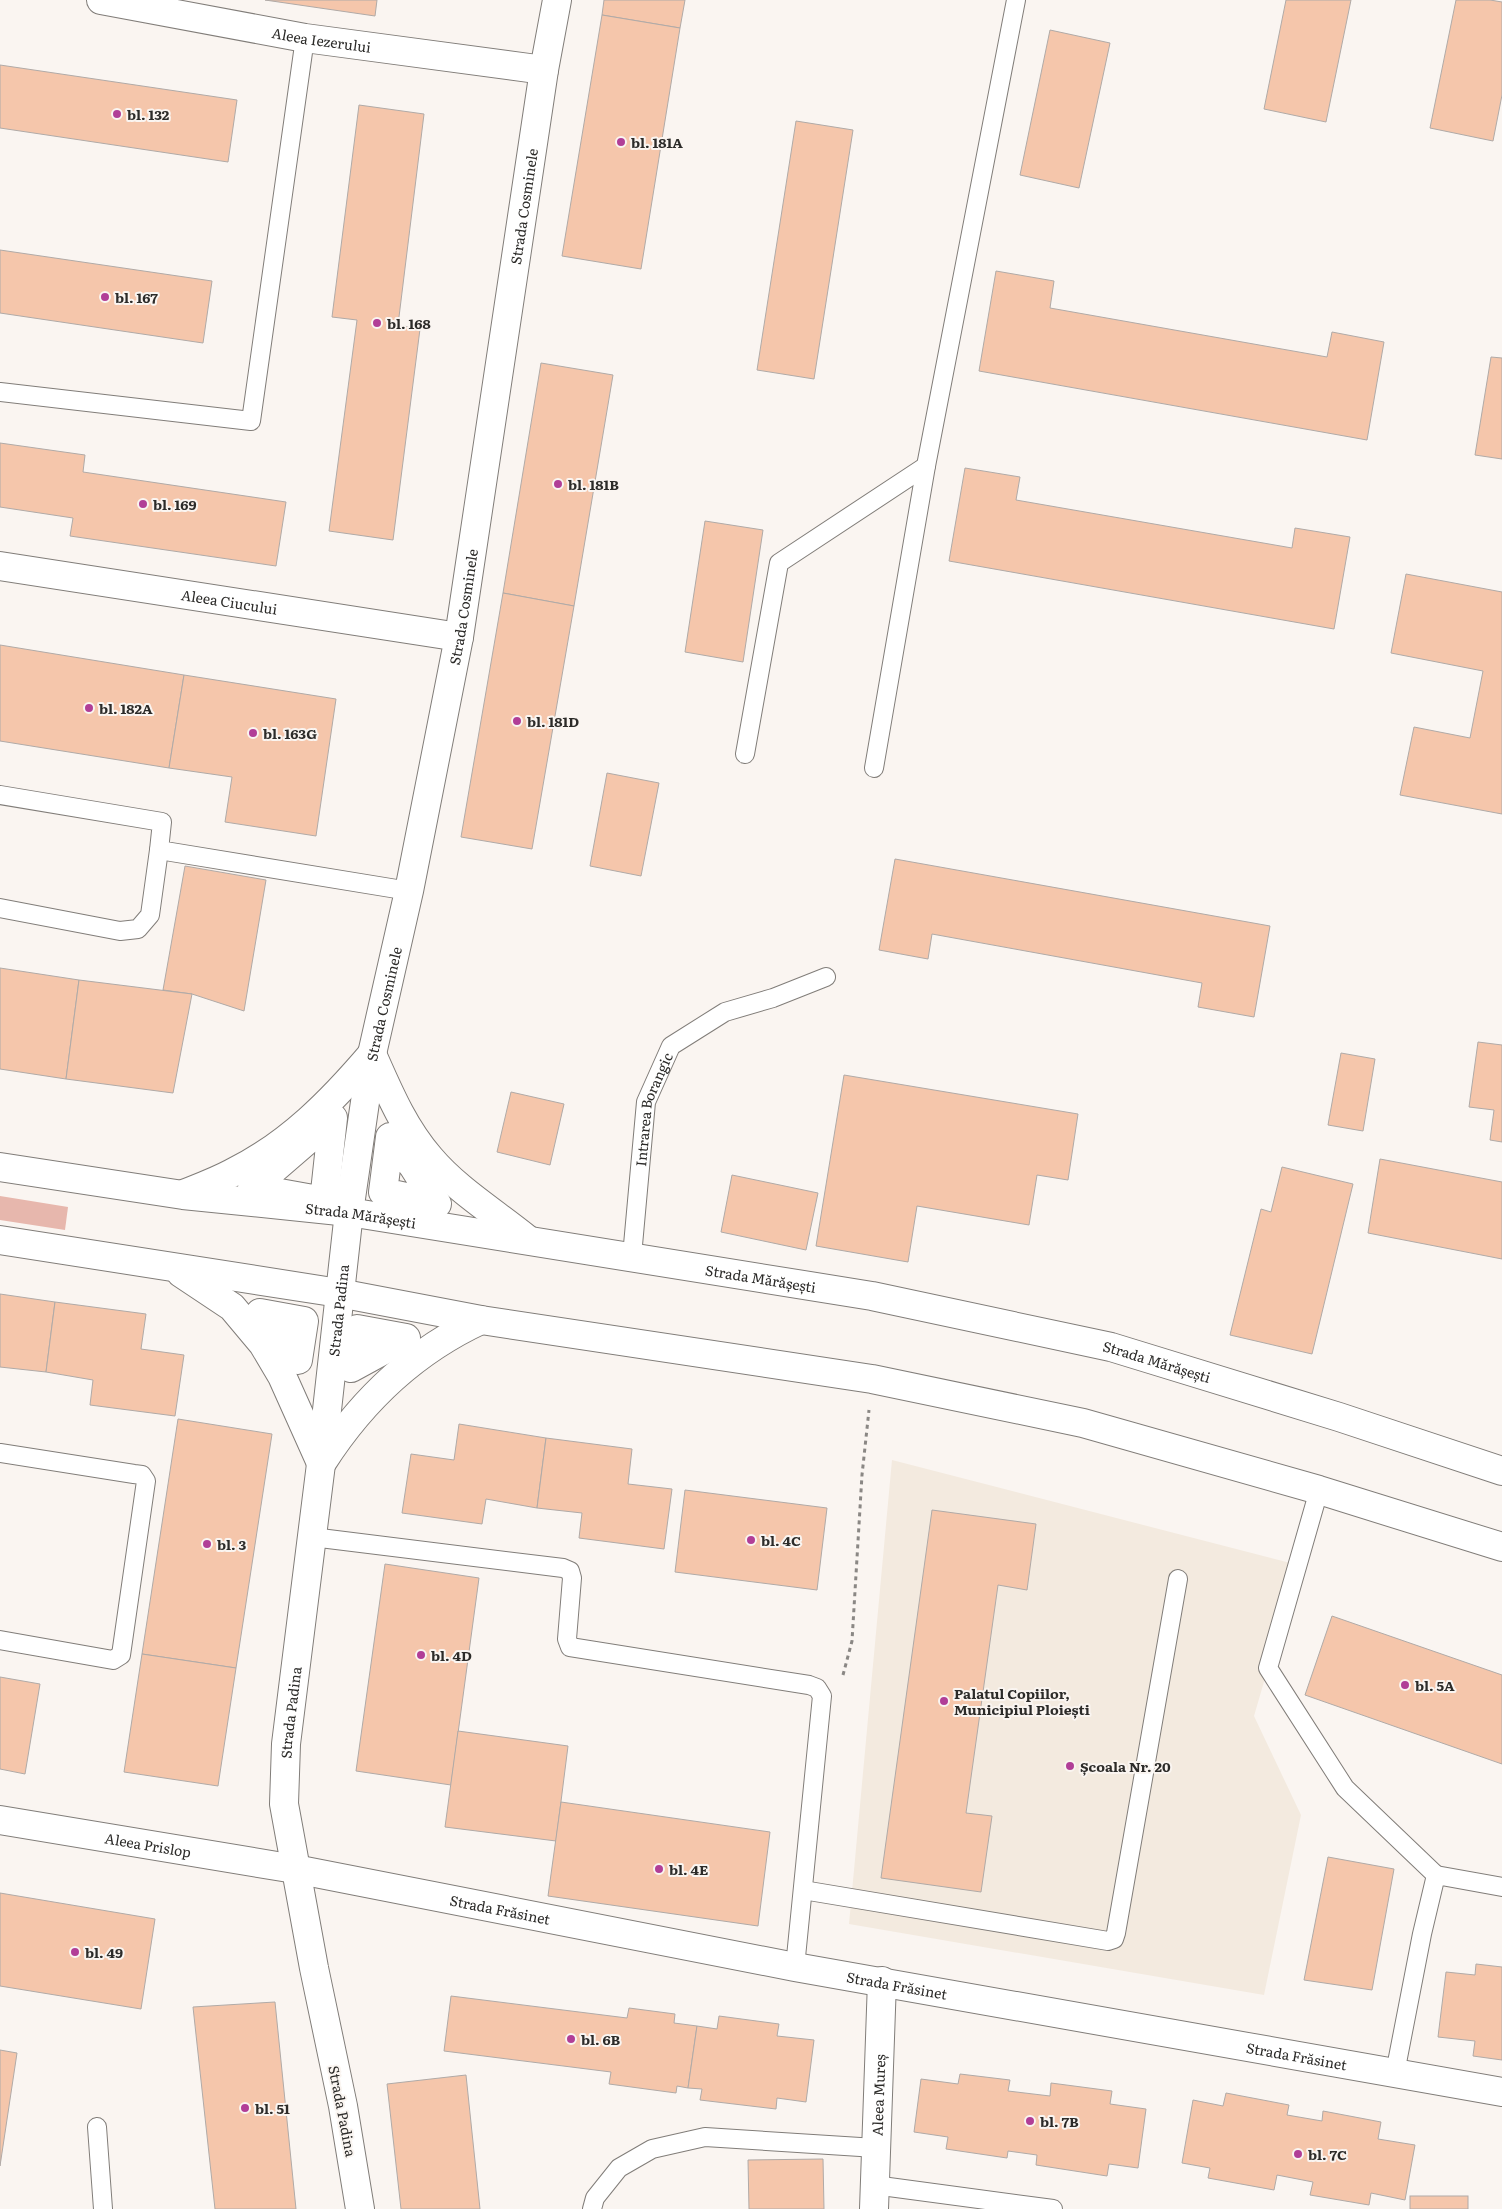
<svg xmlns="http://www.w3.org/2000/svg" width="1502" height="2209" font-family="Literata,serif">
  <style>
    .built { fill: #f3eadf }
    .green { fill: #e7b7ad }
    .building { fill: #f5c6ab; stroke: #b0aaa7 }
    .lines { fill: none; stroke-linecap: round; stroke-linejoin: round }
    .lane-casing { stroke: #817d79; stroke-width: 20 }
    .street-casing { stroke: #817d79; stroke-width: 30 }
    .secondary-casing { stroke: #817d79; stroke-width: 30 }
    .path { stroke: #8a8784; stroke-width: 3; stroke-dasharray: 4 4; stroke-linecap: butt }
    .lane { stroke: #fff; stroke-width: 18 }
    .street { stroke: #fff; stroke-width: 28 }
    .secondary { stroke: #fff; stroke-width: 28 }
    .poi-dot { fill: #b13e97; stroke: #faf5f1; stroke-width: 2 }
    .labels { text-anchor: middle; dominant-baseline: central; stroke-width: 4; stroke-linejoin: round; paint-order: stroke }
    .street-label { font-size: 14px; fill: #2c2b29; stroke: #faf5f1 }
    .poi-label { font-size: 14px; font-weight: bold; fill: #2c2b29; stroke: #faf5f1; text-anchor: start }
  </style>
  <rect width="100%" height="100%" fill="#faf5f1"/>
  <path class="built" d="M892,1460L1298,1565L1254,1716L1301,1815L1264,1995L849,1924Z"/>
  <path class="green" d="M0,1196L68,1207L65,1230L0,1220Z"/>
  <g class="building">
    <path d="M265,0H377L375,16Z"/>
    <path d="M604,0H685L680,28L602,15Z"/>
    <path d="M1286,0H1351L1326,122L1264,109Z"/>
    <path d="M1456,0H1490L1502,2V95L1493,141L1430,128Z"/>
    <path d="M602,15L680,28L641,269L562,256Z"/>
    <path d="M1050,30L1110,43L1079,188L1020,175Z"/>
    <path d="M0,65L237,100L228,162L0,128Z"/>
    <path d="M359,105L424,114L398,325L420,329L393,540L329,531L357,320L332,317Z"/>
    <path d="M796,121L853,130L814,379L757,370Z"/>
    <path d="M0,250L212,281L203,343L0,313Z"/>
    <path d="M996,271L1054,281L1050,308L1327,357L1332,332L1384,342L1367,440L979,371Z"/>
    <path d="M1491,357L1502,358V459L1475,455Z"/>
    <path d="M541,363L613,375L574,606L503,593Z"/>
    <path d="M0,443L85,455L83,472L286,502L276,566L70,536L73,518L0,507Z"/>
    <path d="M965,468L1020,477L1016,500L1292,548L1295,528L1350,537L1334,629L949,561Z"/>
    <path d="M705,521L763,530L743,662L685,652Z"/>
    <path d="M1406,574L1502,592V814L1400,795L1414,727L1470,738L1483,671L1391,653Z"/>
    <path d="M503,593L574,606L532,849L461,837Z"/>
    <path d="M0,645L184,675L169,768L0,741Z"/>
    <path d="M184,675L336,699L316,836L225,822L232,777L169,768Z"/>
    <path d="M607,773L659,783L641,876L590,866Z"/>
    <path d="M895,859L1270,926L1254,1017L1198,1007L1202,983L932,934L928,959L879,950Z"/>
    <path d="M185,866L266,880L244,1011L192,994L163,990Z"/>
    <path d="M0,968L79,980L66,1079L0,1069Z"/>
    <path d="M79,980L192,994L173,1093L66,1079Z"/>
    <path d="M1478,1042L1502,1045V1142L1490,1140L1494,1110L1469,1107Z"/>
    <path d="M1341,1053L1375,1059L1363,1131L1328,1125Z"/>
    <path d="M844,1075L1078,1114L1068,1180L1037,1175L1029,1225L917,1206L908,1262L816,1246Z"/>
    <path d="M511,1092L564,1104L550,1165L497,1152Z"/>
    <path d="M1380,1159L1502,1182V1259L1368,1233Z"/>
    <path d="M1282,1167L1353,1184L1312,1354L1230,1335L1261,1209L1271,1212Z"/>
    <path d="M732,1175L818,1193L806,1250L721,1232Z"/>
    <path d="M0,1294L55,1302L46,1372L0,1367Z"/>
    <path d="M55,1302L146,1314L141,1349L184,1355L175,1416L90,1405L93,1380L46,1372Z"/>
    <path d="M178,1419L272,1434L236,1668L142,1654Z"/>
    <path d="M459,1424L546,1438L537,1508L486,1499L482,1524L402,1513L411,1454L454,1460Z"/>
    <path d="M546,1438L632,1449L628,1484L672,1489L664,1549L579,1538L582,1513L537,1508Z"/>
    <path d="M685,1490L827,1508L817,1590L675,1572Z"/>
    <path d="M932,1510L1036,1524L1027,1590L998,1585L966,1813L992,1816L981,1892L881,1878Z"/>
    <path d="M385,1564L479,1578L451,1785L356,1771Z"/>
    <path d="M1332,1616L1502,1675V1764L1305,1695Z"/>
    <path d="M142,1654L236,1668L218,1786L124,1772Z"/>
    <path d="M0,1677L40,1684L25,1774L0,1769Z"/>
    <path d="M458,1731L568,1746L556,1841L445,1827Z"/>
    <path d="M561,1802L770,1832L758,1926L548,1896Z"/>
    <path d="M1328,1857L1394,1869L1372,1990L1304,1980Z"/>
    <path d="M0,1893L155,1919L141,2009L0,1986Z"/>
    <path d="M1476,1964L1502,1967V2060L1473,2056L1475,2041L1438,2037L1446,1972L1475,1975Z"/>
    <path d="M451,1996L627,2018L629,2008L675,2014L674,2023L697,2026L688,2088L677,2086L676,2093L609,2084L611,2072L444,2051Z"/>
    <path d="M275,2002L296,2209H215L193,2007Z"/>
    <path d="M719,2016L779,2024L777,2036L814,2040L806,2102L777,2098L776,2109L700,2100L702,2089L688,2088L697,2026L717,2029Z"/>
    <path d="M0,2050L17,2053L0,2166Z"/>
    <path d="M960,2074L1010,2080L1008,2091L1050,2096L1051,2083L1112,2091L1110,2104L1146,2109L1138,2168L1109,2164L1107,2176L1036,2165L1037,2155L1008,2151L1007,2158L946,2149L948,2137L914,2132L921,2079L958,2084Z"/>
    <path d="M466,2075L480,2209H401L387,2084Z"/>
    <path d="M1226,2093L1289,2105L1287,2115L1322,2121L1323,2111L1381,2122L1378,2139L1415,2145L1405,2200L1371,2193L1369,2205L1310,2195L1313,2182L1277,2175L1274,2190L1208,2178L1210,2168L1182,2163L1193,2100L1223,2106Z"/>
    <path d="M823,2159L824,2209H749L748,2160Z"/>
    <rect x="1410" y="2196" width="58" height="13"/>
  </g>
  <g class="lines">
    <defs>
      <g id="lane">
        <path d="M0,392L251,421L305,38"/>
        <path d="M745,754L779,563L926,466"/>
        <path d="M874,768L926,466L1016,0"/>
        <path d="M0,795L162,822L159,850L409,891"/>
        <path d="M0,908L120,931L138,929L150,915L159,850"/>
        <path id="s1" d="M632,1256L646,1102L671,1046L725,1012L773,998L826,977"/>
        <path d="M0,1453L134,1474L142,1475L146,1481L121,1655L113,1660L0,1640"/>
        <path d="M1319,1490L1268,1668L1345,1788L1436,1875"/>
        <path d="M312,1537L563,1568L570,1571L572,1578L567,1639L570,1647L809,1685L817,1688L822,1696L795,1967"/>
        <path d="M803,1890L1108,1941L1114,1939L1116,1933L1178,1579"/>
        <path d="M1395,2073L1422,1934L1436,1875L1502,1887"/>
        <path d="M97,2127L103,2209"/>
        <path d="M874,2185L1053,2209"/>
        <path d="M592,2209L595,2198L619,2168L652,2149L705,2137L876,2148"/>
      </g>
      <g id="street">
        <path id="s2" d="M101,0L305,38L544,70"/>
        <path id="s3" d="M0,566L459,637"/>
        <path d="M333,1118L324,1201L252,1188Z"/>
        <path d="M390,1137L413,1166L437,1204L383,1192Z"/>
        <path d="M260,1313L304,1321L298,1360Z"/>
        <path d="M357,1329L406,1338L351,1368Z"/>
        <path id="s4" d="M0,1820L295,1869L795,1967L1502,2092"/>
        <path id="s5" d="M874,2209L882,1981"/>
      </g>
      <g id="secondary">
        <path d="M372,1054C388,1090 403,1127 430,1158C456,1189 495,1213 527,1239"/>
        <path id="s6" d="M0,1167L183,1195L349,1212L872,1296L1111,1347L1339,1417L1502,1471"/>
        <path d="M186,1193C201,1187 217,1181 232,1173C289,1145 332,1101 372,1054"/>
        <path d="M0,1240L339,1293L481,1320L872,1379L1083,1423L1319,1490L1502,1547"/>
        <path d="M181,1273L232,1307L263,1344L282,1376L321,1463"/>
        <path d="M323,1461C363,1399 414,1351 481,1320"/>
        <path id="s7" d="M360,2209L343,2106L314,1968L284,1804L286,1744L321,1464L349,1212L372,1054L409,891L459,637L544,70L557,0"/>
      </g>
    </defs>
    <use href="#lane" class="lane-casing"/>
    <use href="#street" class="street-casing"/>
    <use href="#secondary" class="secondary-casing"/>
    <path class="path" d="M843,1675L852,1641L862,1475L869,1410"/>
    <use href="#lane" class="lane"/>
    <use href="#street" class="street"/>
    <use href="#secondary" class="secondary"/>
  </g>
  <g class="poi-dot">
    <circle cx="117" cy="114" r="5"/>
    <circle cx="621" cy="142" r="5"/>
    <circle cx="105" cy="297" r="5"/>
    <circle cx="377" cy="323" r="5"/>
    <circle cx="558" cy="484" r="5"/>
    <circle cx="143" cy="504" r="5"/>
    <circle cx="89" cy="708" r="5"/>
    <circle cx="517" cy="721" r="5"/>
    <circle cx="253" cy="733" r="5"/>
    <circle cx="751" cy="1540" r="5"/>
    <circle cx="207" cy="1544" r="5"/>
    <circle cx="421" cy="1655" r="5"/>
    <circle cx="1405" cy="1685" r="5"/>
    <circle cx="944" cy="1701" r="5"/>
    <circle cx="1070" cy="1766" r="5"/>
    <circle cx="659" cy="1869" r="5"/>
    <circle cx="75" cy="1952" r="5"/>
    <circle cx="571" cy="2039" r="5"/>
    <circle cx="245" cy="2108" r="5"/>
    <circle cx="1030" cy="2121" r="5"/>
    <circle cx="1298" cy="2154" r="5"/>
  </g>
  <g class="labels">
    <g class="street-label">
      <text stroke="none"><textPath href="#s2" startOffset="224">Aleea Iezerului</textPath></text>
      <text stroke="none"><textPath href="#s7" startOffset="2029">Strada Cosminele</textPath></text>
      <text stroke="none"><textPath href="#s3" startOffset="232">Aleea Ciucului</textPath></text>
      <text stroke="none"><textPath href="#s7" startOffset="1624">Strada Cosminele</textPath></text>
      <text stroke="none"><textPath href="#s7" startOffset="1219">Strada Cosminele</textPath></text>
      <text stroke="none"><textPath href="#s1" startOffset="149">Intrarea Borangic</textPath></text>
      <text stroke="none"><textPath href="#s6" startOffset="364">Strada Mărășești</textPath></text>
      <text stroke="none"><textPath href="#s6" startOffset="769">Strada Mărășești</textPath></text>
      <text stroke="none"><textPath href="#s7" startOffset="909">Strada Padina</textPath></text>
      <text stroke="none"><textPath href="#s6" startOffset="1174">Strada Mărășești</textPath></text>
      <text stroke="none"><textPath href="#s7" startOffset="504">Strada Padina</textPath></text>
      <text stroke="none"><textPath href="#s4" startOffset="150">Aleea Prislop</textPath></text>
      <text stroke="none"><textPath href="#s4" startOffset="508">Strada Frăsinet</textPath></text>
      <text stroke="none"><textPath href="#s4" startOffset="912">Strada Frăsinet</textPath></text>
      <text stroke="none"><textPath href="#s4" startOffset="1318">Strada Frăsinet</textPath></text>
      <text stroke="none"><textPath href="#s5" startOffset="114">Aleea Mureș</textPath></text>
      <text transform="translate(343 2111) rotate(79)">Strada Padina</text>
    </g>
    <g class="poi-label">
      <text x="127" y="114">bl. 132</text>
      <text x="631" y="142">bl. 181A</text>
      <text x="115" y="297">bl. 167</text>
      <text x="387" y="323">bl. 168</text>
      <text x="568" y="484">bl. 181B</text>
      <text x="153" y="504">bl. 169</text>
      <text x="99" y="708">bl. 182A</text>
      <text x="527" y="721">bl. 181D</text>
      <text x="263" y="733">bl. 163G</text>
      <text x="761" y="1540">bl. 4C</text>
      <text x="217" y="1544">bl. 3</text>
      <text x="431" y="1655">bl. 4D</text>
      <text x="1415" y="1685">bl. 5A</text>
      <text x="954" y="1693">Palatul Copiilor,<tspan x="954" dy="16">Municipiul Ploiești</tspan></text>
      <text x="1080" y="1766">Școala Nr. 20</text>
      <text x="669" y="1869">bl. 4E</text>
      <text x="85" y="1952">bl. 49</text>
      <text x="581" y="2039">bl. 6B</text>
      <text x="255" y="2108">bl. 51</text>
      <text x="1040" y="2121">bl. 7B</text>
      <text x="1308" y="2154">bl. 7C</text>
    </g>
  </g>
</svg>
